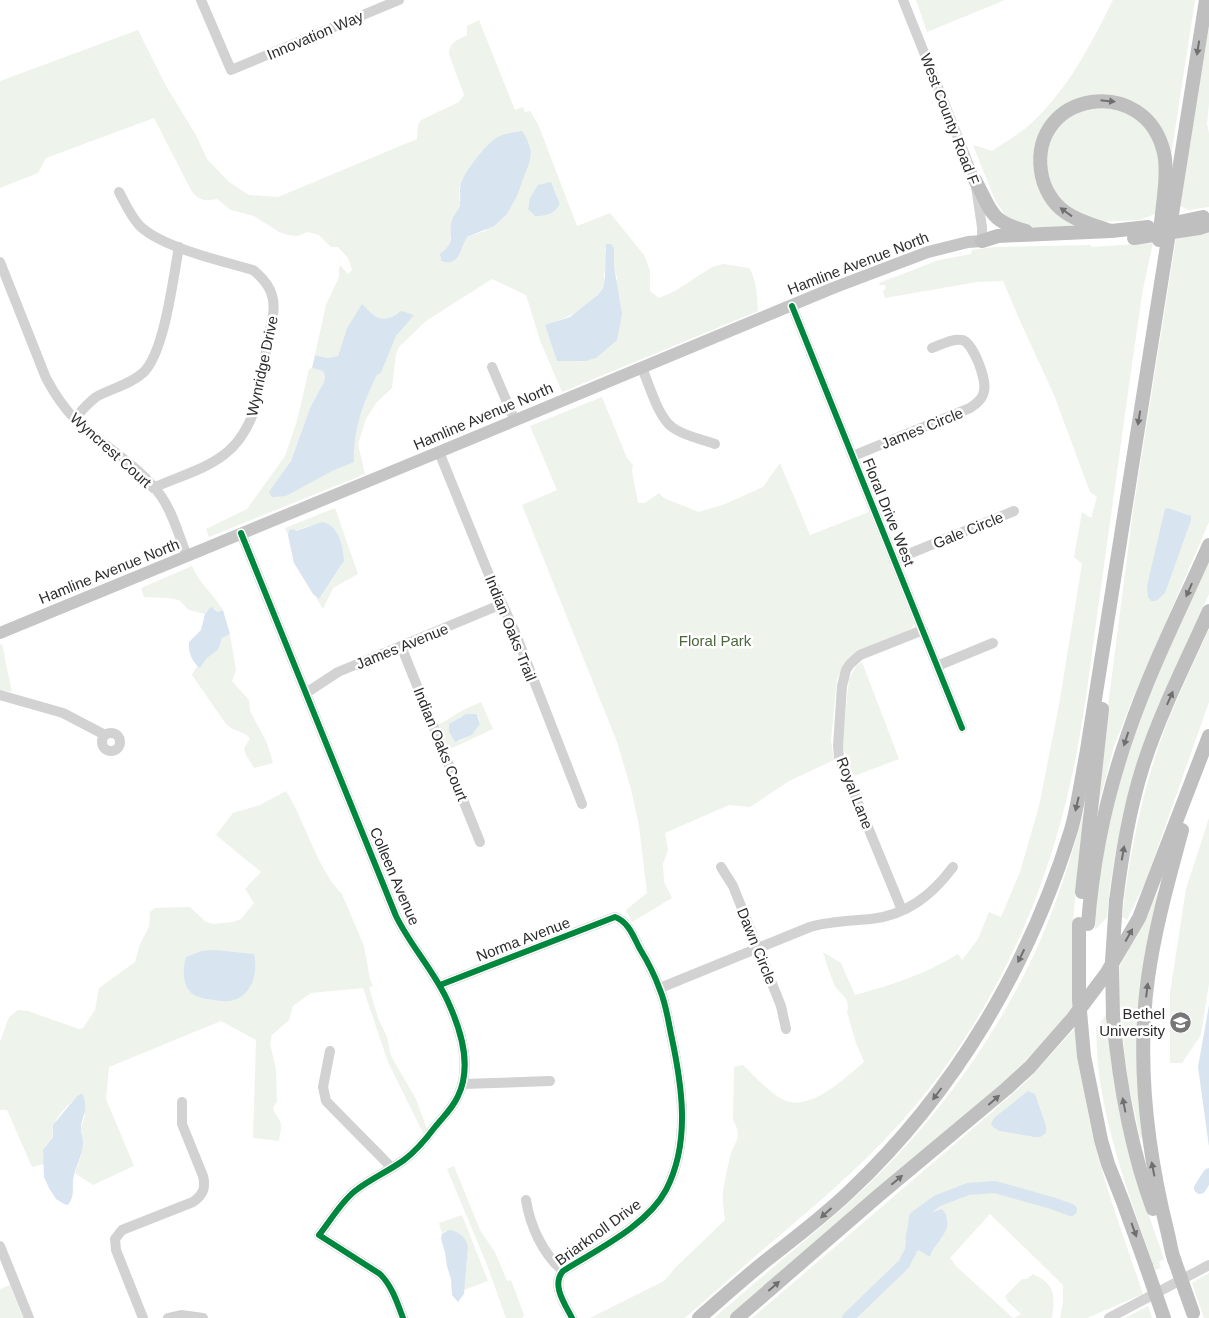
<svg xmlns="http://www.w3.org/2000/svg" width="1209" height="1318" font-family="Helvetica,sans-serif">
  <style>
    .green { fill: #eef3eb; fill-rule: evenodd }
    .water { fill: #d8e4f0 }
    .lines { fill: none; stroke-linecap: round; stroke-linejoin: round }
    .river { stroke: #d8e4f0; stroke-width: 12 }
    .minor { stroke: #d2d2d2; stroke-width: 10 }
    .major { stroke: #c5c5c5; stroke-width: 12 }
    .highway { stroke: #bfbfbf; stroke-width: 14 }
    .highway-bridge { stroke: #bfbfbf; stroke-width: 14 }
    .cycleway-casing { stroke: #fff; stroke-width: 9 }
    .cycleway { stroke: #00873e; stroke-width: 6 }
    .oneway { fill: #6f6f6f }
    .labels { text-anchor: middle; dominant-baseline: central; stroke-width: 5; stroke-linejoin: round; paint-order: stroke }
    .street-label { font-size: 15px; fill: #2d2d2d; stroke: #fff }
    .park-label { font-size: 15px; fill: #4b673c; stroke: #fff }
    .poi-label { font-size: 15px; fill: #2d2d2d; stroke: #fff; text-anchor: end }
  </style>
  <rect width="100%" height="100%" fill="#fff"/>
  <g class="green">
    <path d="M916,0H1005L927,32Z"/>
    <path d="M1113,0H1195L1171,156L1142,110L1065,108L1037,171L1081,226L1064,229L1051,227H1020L1003,217L1005,215L995,200L973,145L992,151C1003,143 1016,136 1027,127C1067,92 1090,46 1113,0Z"/>
    <path d="M479,20L515,110L523,107L525,112L530,111L538,124L577,226L610,213L644,255L650,270V291L659,298L675,291L712,267L723,264L749,268C757,281 757,296 758,311L562,392L541,343L526,295L492,279L426,321L399,347L396,354L392,388L376,403L366,419L358,444L365,474L209,537L206,529L247,509L285,456L297,421L309,369L312,368L323,371L325,376L324,382L310,408L291,461L283,473L332,471L353,462C353,430 363,403 377,375L381,373L396,336L402,329L398,312C382,326 375,318 362,305L347,328L338,356L327,358L315,355L326,305L339,277V267L341,266L348,274L352,270L348,258L338,247H331L319,235L308,232L297,236L288,235L279,232L254,216L231,210L217,199C206,201 200,201 192,192L154,118L46,158L38,173L0,188V81L138,30L166,86L196,135L207,159L229,182L249,195L278,197L417,139L418,125L421,120L459,102L464,95L449,54C450,41 457,41 467,35V26ZM527,139L531,151L530,161L517,196L485,231L465,238C463,250 456,267 441,261L440,257L450,245L451,228L460,203L459,189L462,179ZM554,188L560,204L528,209L529,203ZM605,248L614,266L617,278L599,354C589,365 571,360 557,361L545,325C564,320 609,301 604,275L607,260Z"/>
    <path d="M1209,27V103L1207,124L1209,133V207L1189,210L1180,206Z"/>
    <path d="M1105,104L1143,121L1160,153L1157,213L1140,220L1098,222L1067,209L1048,183L1047,142L1068,114Z"/>
    <path d="M1209,232V522L1131,703L1114,746L1096,815H1094L1133,511L1176,239Z"/>
    <path d="M1153,243L1143,289C1128,389 1115,488 1101,587C1091,657 1084,729 1067,797C1040,910 989,1017 915,1106C874,1155 826,1196 778,1237C747,1263 716,1291 685,1318H590L664,1281L676,1267L725,1220C724,1211 722,1201 723,1192C725,1180 727,1168 730,1157C734,1140 744,1139 733,1120L734,1067L743,1065C756,1077 769,1093 784,1100C811,1112 846,1077 864,1062L856,1043L847,1012C851,996 838,994 834,984C830,974 826,963 823,952L841,963L855,995C891,985 926,974 958,954L962,960L978,939L989,912L1001,917L1020,872L1039,806L1059,705L1082,564L1074,557L1082,512L1091,518L1097,497L1090,492L1054,395L1021,323L1003,281L977,282L885,298L883,291L886,288L885,285H880L879,283L939,260L971,254L972,250L994,247L1091,245V247Z"/>
    <path d="M602,397L627,458L633,465L632,471L638,503H645L659,493L664,498L699,512L725,504L763,487L780,463L810,535L869,512L914,623L911,629L857,652L843,666L837,679L831,740L834,760L789,781L750,807L729,805L665,833L668,850L663,864L664,882L672,898L632,922L626,910L647,893L639,826L631,789L617,742L522,505L557,490L530,426Z"/>
    <path d="M335,508L358,574L333,588L323,609L316,598L319,599L342,565L343,554L336,531L309,526L295,531L293,529L289,530L288,535L285,528Z"/>
    <path d="M1209,559V594L1160,703L1137,763L1123,814L1110,886L1107,917L1095,930L1098,892L1102,858L1120,779L1149,695Z"/>
    <path d="M192,566C199,583 214,595 223,610L218,612L215,609L207,611L205,614L189,610L179,600L168,598L144,597L141,588Z"/>
    <path d="M1209,629V702L1146,881L1127,920L1122,917C1129,858 1140,801 1159,745C1173,705 1192,667 1209,629Z"/>
    <path d="M230,634L236,670L232,681L249,700L250,711L267,743L273,763L254,768L246,755L244,749L250,738C243,731 233,731 226,724L192,675L197,666L201,667L207,658L218,650L222,638Z"/>
    <path d="M2,644L12,692L0,690V645Z"/>
    <path d="M862,662L899,759L854,776L842,745L849,679L856,666Z"/>
    <path d="M481,702L493,729L448,750L438,725L465,709ZM471,714L479,717L480,724L472,735L458,742L459,717Z"/>
    <path d="M286,791C306,822 316,868 342,894L364,946L370,979L373,986L369,987L378,1018L387,1037L391,1056L416,1099L427,1129L423,1133L388,1062L363,988L311,993L293,1006L289,1020L272,1035L270,1044L276,1069L277,1102C268,1111 279,1115 281,1124C282,1129 279,1136 279,1141L253,1138L256,1040L221,1021L109,1067L106,1099L134,1166L93,1185L75,1173L80,1159L83,1140L81,1129L85,1115L77,1096C67,1107 50,1120 53,1136L43,1150L44,1164L32,1167L7,1110H0V1042L9,1017L18,1010L28,1011L79,1029L83,1028L95,1010L99,988L135,962L140,944L149,927L150,912L155,908L190,907L206,922L213,924L233,922L241,919L254,903L245,889L261,872L216,835L233,813L260,805Z"/>
    <path d="M1083,814H1087L1075,899L1073,926L1074,1007L1034,1052L1003,1083L730,1318H714C745,1291 777,1264 809,1237C832,1218 855,1198 876,1177C939,1115 991,1043 1030,963C1053,916 1069,865 1083,814Z"/>
    <path d="M1209,818V983L1201,1035L1182,1063H1170V993L1186,889Z"/>
    <path d="M1160,888L1146,959L1143,1137L1140,1138L1129,1086L1124,1049L1120,1002V966Z"/>
    <path d="M1106,1015L1112,1069L1138,1184L1164,1259L1159,1262L1161,1268L1155,1270C1134,1208 1110,1147 1100,1081C1097,1063 1097,1045 1096,1028Z"/>
    <path d="M1076,1027C1080,1065 1085,1103 1094,1141C1107,1193 1126,1243 1143,1294L1087,1318H1060L1063,1301V1285L990,1214L950,1258L957,1267L1013,1318H752L991,1113L1029,1079ZM942,1209L948,1218V1224L930,1257L920,1251L908,1249L907,1229L911,1219Z"/>
    <path d="M454,1166L480,1230L495,1252L507,1281L511,1280L524,1315L522,1318H506L487,1265L447,1169Z"/>
    <path d="M462,1215L488,1281L464,1290L468,1247L445,1231L442,1234L439,1223Z"/>
    <path d="M1209,1273V1318H1204L1192,1283Z"/>
    <path d="M1033,1274C1056,1285 1055,1295 1052,1318H1014L1021,1314L1008,1302L1005,1296L1022,1279H1027Z"/>
    <path d="M10,1285L23,1318H0V1289Z"/>
    <path d="M1148,1306L1152,1318H1125Z"/>
  </g>
  <g class="water">
    <path d="M522,131L527,139L531,151L530,161L517,196L507,214L494,226L467,237C461,246 460,268 441,261L440,254C458,240 447,238 452,220C454,214 460,209 460,203C461,196 459,190 461,183C464,173 486,144 496,138C503,134 514,132 522,131Z"/>
    <path d="M551,182L560,204C554,214 547,216 535,216L528,209L530,198L538,185Z"/>
    <path d="M606,244H611L614,248V266L622,314L617,340L596,358L586,361H557L545,325L570,317L598,295L603,288L605,278Z"/>
    <path d="M362,304C371,313 378,323 391,317C396,315 398,312 402,311L414,315L396,336L381,373L377,375C363,403 353,430 354,462L332,471L286,496L272,497L269,492L291,461L310,408L324,382L325,376L323,371L312,368L315,355L327,358L338,356L347,328Z"/>
    <path d="M1168,508L1191,516V520L1165,593L1156,601H1151L1148,597L1147,586L1165,509Z"/>
    <path d="M322,522C339,525 343,546 344,561L319,599L313,594L294,563L288,535L289,530L293,529L296,531Z"/>
    <path d="M211,607L218,612L223,610L230,634L222,638L218,650L207,658L200,668C192,662 188,652 189,642L201,630L205,614Z"/>
    <path d="M466,714H475L477,715L480,724L472,735L455,742L449,731V724Z"/>
    <path d="M214,950L254,954C258,971 253,994 234,1000C228,1002 221,1001 215,1000C210,999 204,999 199,997C182,992 182,971 186,957L202,951Z"/>
    <path d="M1209,1005V1147L1198,1067Z"/>
    <path d="M1028,1091L1035,1094L1046,1126V1133L1040,1137H1035L1000,1131L993,1127L991,1124L994,1118Z"/>
    <path d="M81,1094L83,1095C89,1113 81,1116 81,1129C81,1133 83,1137 83,1141C83,1154 77,1163 74,1175C71,1186 76,1195 68,1205L64,1204L56,1199L49,1188L44,1177L43,1150L53,1137V1125L77,1096Z"/>
    <path d="M942,1209C958,1227 936,1240 930,1257L920,1251L908,1249C903,1237 907,1231 911,1219Z"/>
    <path d="M449,1230C459,1231 466,1237 468,1247L464,1294L458,1302L452,1295L451,1279L447,1266L445,1252L441,1239L442,1234Z"/>
  </g>
  <g class="lines">
    <g class="river">
      <path d="M1200,1188L1209,1174"/>
      <path d="M848,1318L904,1264L911,1250L915,1217L937,1201L968,1189L995,1187L1052,1203L1071,1210"/>
    </g>
    <g class="minor">
      <path d="M201,0L231,70L399,0"/>
      <path d="M903,0L975,180L982,227V241"/>
      <path d="M119,192C125,203 130,215 139,225C160,247 222,261 253,270C268,282 276,295 273,315L255,408C237,463 201,467 153,488"/>
      <path d="M0,262L46,378C54,393 63,407 75,419C102,446 138,464 161,496C173,513 179,536 187,556"/>
      <path d="M792,306L962,728"/>
      <path d="M492,367L515,421"/>
      <path d="M642,368C649,384 658,417 672,427C683,436 702,439 715,444"/>
      <path d="M74,419C81,411 88,403 96,397C112,388 130,385 144,372C165,350 173,278 179,247"/>
      <path d="M439,452L489,575L515,632L582,804"/>
      <path d="M853,456L970,408C976,404 983,399 984,391C987,380 973,342 962,340C952,338 941,345 932,348"/>
      <path d="M241,533L396,916C411,947 436,973 449,1004C462,1033 472,1067 458,1096C453,1108 443,1117 435,1127C426,1139 416,1151 404,1160C389,1171 370,1179 355,1191C341,1202 331,1220 319,1235L380,1274C392,1286 397,1302 403,1318"/>
      <path d="M894,560L1014,511"/>
      <path d="M401,646L480,842"/>
      <path d="M937,666L993,643"/>
      <path d="M306,693L338,672L502,604"/>
      <path d="M0,695L63,713L105,735"/>
      <circle cx="111" cy="742" r="9"/>
      <path d="M721,867L733,886L781,1006L786,1029"/>
      <path d="M902,910L839,757L838,746L842,686L846,670L850,664L860,655L923,630"/>
      <path d="M440,985L615,917C629,922 634,938 640,949C648,962 655,976 660,990C666,1004 668,1020 671,1034C682,1085 691,1142 666,1190C647,1226 596,1250 563,1271C551,1285 565,1304 572,1318"/>
      <path d="M660,988L810,927C830,921 850,921 871,919C907,915 932,895 953,867"/>
      <path d="M330,1051L323,1087L326,1101L392,1168"/>
      <path d="M463,1084L550,1081"/>
      <path d="M526,1200C530,1226 543,1254 563,1271"/>
      <path d="M0,1246L29,1318"/>
      <path d="M143,1318L116,1250L115,1239L122,1230L193,1202C203,1195 206,1188 203,1176L182,1124V1102"/>
      <path d="M168,1318L181,1315L203,1318"/>
      <path d="M1109,1318L1209,1265"/>
    </g>
    <path class="major" d="M0,633L439,452L833,288L928,252L968,242L982,241"/>
    <g class="highway">
      <path d="M975,180C992,211 989,221 1026,231"/>
      <path d="M1199,228L1209,225"/>
      <path d="M1111,231C1096,226 1079,222 1065,212C1052,203 1043,187 1041,171C1030,91 1146,73 1164,153C1169,174 1161,216 1159,240"/>
      <path d="M982,241L998,236L1111,231L1148,227"/>
      <path d="M1082,892L1102,709"/>
      <path d="M1116,901C1122,855 1129,810 1143,766C1160,713 1186,662 1209,611"/>
      <path d="M1088,924C1093,858 1107,793 1129,731C1151,667 1182,606 1209,545"/>
      <path d="M1113,1016C1119,1082 1130,1147 1153,1209"/>
      <path d="M1084,1056L1101,1140L1108,1164L1123,1202L1146,1266"/>
      <path d="M1174,1259C1171,1251 1170,1242 1168,1234C1147,1150 1136,1064 1148,978C1155,927 1169,879 1182,830"/>
      <path d="M699,1318C722,1298 745,1277 768,1259C796,1237 824,1216 850,1191C954,1093 1029,966 1071,830C1078,806 1081,780 1086,756L1206,0"/>
      <path d="M737,1318L878,1196L1006,1089L1030,1067L1073,1018L1106,974L1139,918L1209,736"/>
    </g>
    <g class="highway-bridge">
      <path d="M1179,222L1203,217"/>
      <path d="M1134,238L1199,228"/>
      <path d="M1079,924V1000L1084,1056"/>
      <path d="M1113,1016L1112,961L1116,901"/>
      <path d="M1174,1259L1193,1313"/>
      <path d="M1146,1266L1164,1318"/>
    </g>
    <defs>
      <g id="cycleway">
        <path d="M792,306L962,728"/>
        <path d="M241,533L396,916C411,947 436,973 449,1004C462,1033 472,1067 458,1096C453,1108 443,1117 435,1127C426,1139 416,1151 404,1160C389,1171 370,1179 355,1191C341,1202 331,1220 319,1235L380,1274C392,1286 397,1302 403,1318"/>
        <path d="M440,985L615,917C629,922 634,938 640,949C648,962 655,976 660,990C666,1004 668,1020 671,1034C682,1085 691,1142 666,1190C647,1226 596,1250 563,1271C551,1285 565,1304 572,1318"/>
      </g>
    </defs>
    <use href="#cycleway" class="cycleway-casing"/>
    <use href="#cycleway" class="cycleway"/>
  </g>
  <defs><path id="oneway-solid" d="M-6-.8H1V-3.2L6.5 0L1 3.2V.8H-6Z" transform="scale(1.25)"/></defs>
  <g class="oneway">
    <use href="#oneway-solid" transform="translate(1198 48) rotate(99)"/>
    <use href="#oneway-solid" transform="translate(1108 101) rotate(6)"/>
    <use href="#oneway-solid" transform="translate(1066 212) rotate(-144)"/>
    <use href="#oneway-solid" transform="translate(1139 418) rotate(99)"/>
    <use href="#oneway-solid" transform="translate(1189 590) rotate(114)"/>
    <use href="#oneway-solid" transform="translate(1170 698) rotate(-66)"/>
    <use href="#oneway-solid" transform="translate(1126 739) rotate(108)"/>
    <use href="#oneway-solid" transform="translate(1077 804) rotate(103)"/>
    <use href="#oneway-solid" transform="translate(1123 853) rotate(-80)"/>
    <use href="#oneway-solid" transform="translate(1129 935) rotate(-61)"/>
    <use href="#oneway-solid" transform="translate(1021 956) rotate(116)"/>
    <use href="#oneway-solid" transform="translate(1147 990) rotate(-83)"/>
    <use href="#oneway-solid" transform="translate(937 1094) rotate(127)"/>
    <use href="#oneway-solid" transform="translate(994 1100) rotate(-41)"/>
    <use href="#oneway-solid" transform="translate(1124 1105) rotate(-101)"/>
    <use href="#oneway-solid" transform="translate(1153 1169) rotate(-101)"/>
    <use href="#oneway-solid" transform="translate(897 1180) rotate(-40)"/>
    <use href="#oneway-solid" transform="translate(826 1213) rotate(138)"/>
    <use href="#oneway-solid" transform="translate(1134 1230) rotate(70)"/>
    <use href="#oneway-solid" transform="translate(774 1286) rotate(-41)"/>
  </g>
  <defs>
    <symbol id="university-disc" viewBox="-11 -11 22 22"><circle r="9.5" fill="#767676" stroke="#fff"/><path d="M0-5L7-2L0 1L-7-2ZM-4 1L0 2.5L4 1V4Q0 6-4 4Z" fill="#fff"/></symbol>
  </defs>
  <g fill-rule="evenodd">
    <use href="#university-disc" x="1168" y="1010" width="25" height="25"/>
  </g>
  <g class="labels">
    <g class="street-label">
      <text transform="translate(315 35) rotate(-23)">Innovation Way</text>
      <text transform="translate(950 119) rotate(69)">West County Road F</text>
      <text transform="translate(858 263) rotate(-21)">Hamline Avenue North</text>
      <text transform="translate(262 366) rotate(-78)">Wynridge Drive</text>
      <text transform="translate(483 416) rotate(-23)">Hamline Avenue North</text>
      <text transform="translate(922 428) rotate(-22)">James Circle</text>
      <text transform="translate(111 450) rotate(42)">Wyncrest Court</text>
      <text transform="translate(889 512) rotate(68)">Floral Drive West</text>
      <text transform="translate(968 530) rotate(-22)">Gale Circle</text>
      <text transform="translate(109 571) rotate(-22)">Hamline Avenue North</text>
      <text transform="translate(511 628) rotate(68)">Indian Oaks Trail</text>
      <text transform="translate(402 646) rotate(-22)">James Avenue</text>
      <text transform="translate(441 744) rotate(68)">Indian Oaks Court</text>
      <text transform="translate(855 793) rotate(69)">Royal Lane</text>
      <text transform="translate(395 876) rotate(67)">Colleen Avenue</text>
      <text transform="translate(523 939) rotate(-21)">Norma Avenue</text>
      <text transform="translate(757 946) rotate(68)">Dawn Circle</text>
      <text transform="translate(598 1232) rotate(-36)">Briarknoll Drive</text>
    </g>
    <g class="park-label">
      <text x="715" y="640">Floral Park</text>
    </g>
    <g class="poi-label">
      <text x="1165" y="1013">Bethel<tspan x="1165" dy="17">University</tspan></text>
    </g>
  </g>
</svg>
